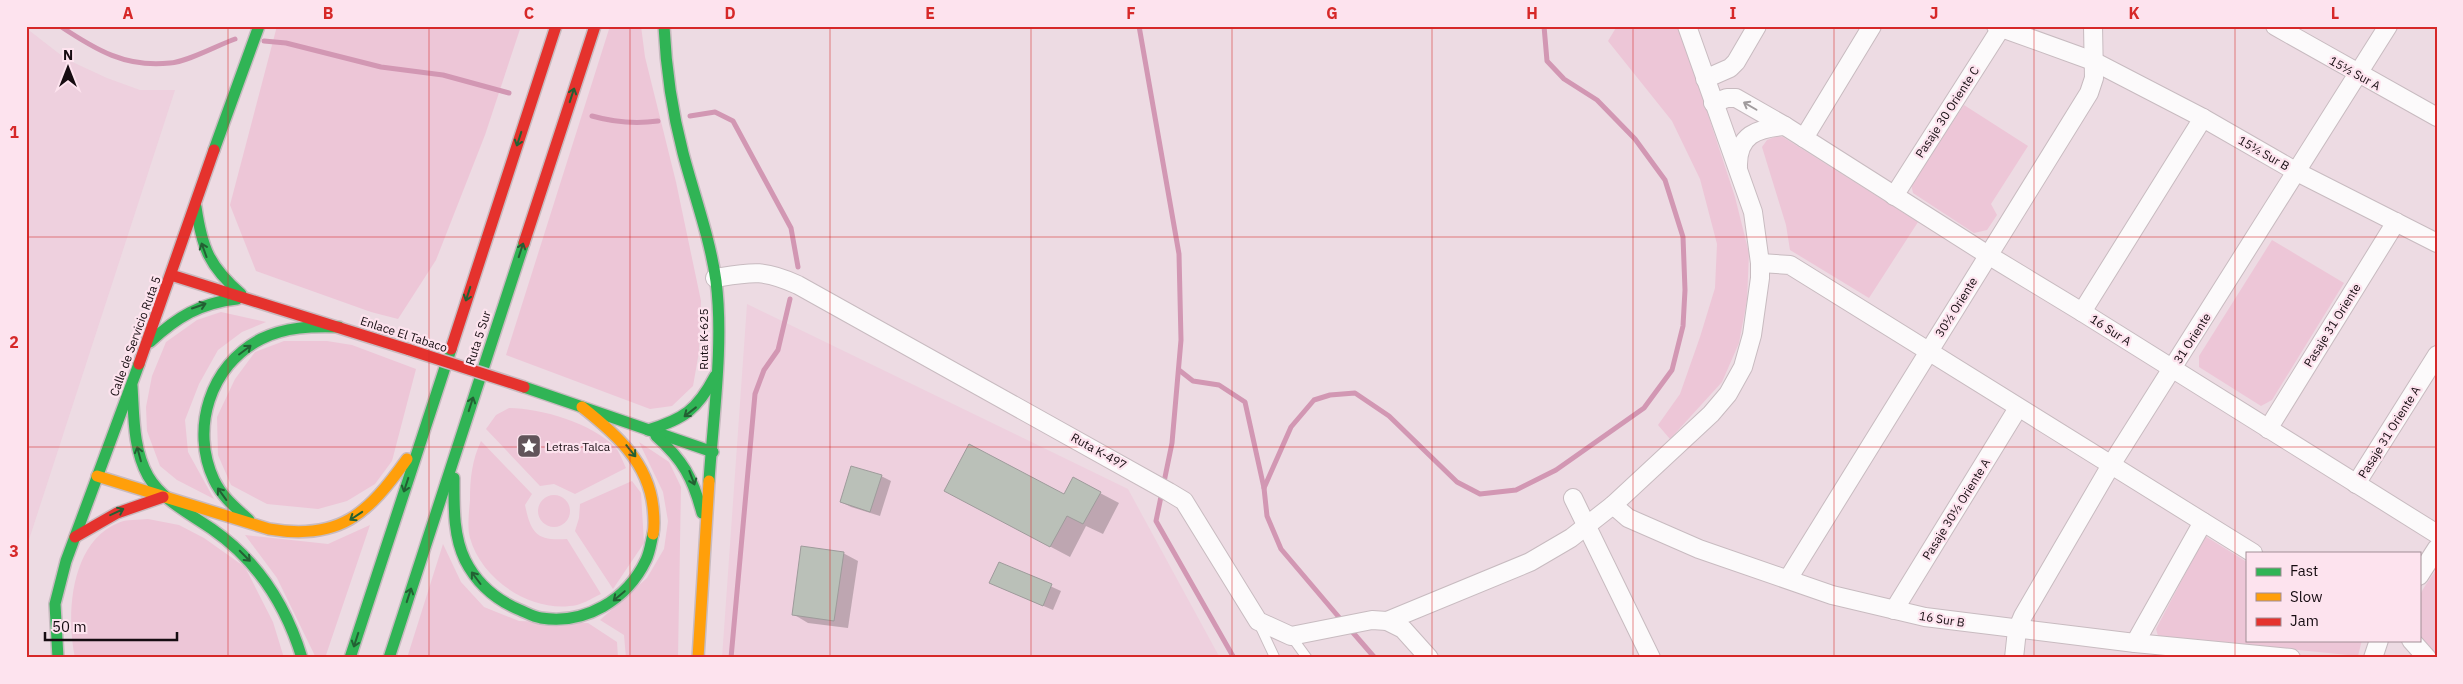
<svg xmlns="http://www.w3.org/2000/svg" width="2463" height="684" font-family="'IBM Plex Sans',sans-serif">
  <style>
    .built { fill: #eed0de }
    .green { fill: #edc6d7 }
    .shadow { fill: #0003 }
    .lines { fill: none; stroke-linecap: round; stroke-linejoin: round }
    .stream { stroke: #d297b3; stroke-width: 5 }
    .building { fill: #bac0b8; stroke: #9e9b9b }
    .lane-casing { stroke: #c8bbc0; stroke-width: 11 }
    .street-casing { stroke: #c8bbc0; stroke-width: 20 }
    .fast-casing { stroke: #c8bbc0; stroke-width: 14 }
    .slow-casing { stroke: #c8bbc0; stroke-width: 14 }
    .jam-casing { stroke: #c8bbc0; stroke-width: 14 }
    .lane { stroke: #fcfafb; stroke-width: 9 }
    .street { stroke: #fcfafb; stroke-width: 18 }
    .fast { stroke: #30b455; stroke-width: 11 }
    .slow { stroke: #ff9f0a; stroke-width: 11 }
    .jam { stroke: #e5322d; stroke-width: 11 }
    .jam-bridge-casing { stroke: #c8bbc0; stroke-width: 14; stroke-linecap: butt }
    .jam-bridge { stroke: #e5322d; stroke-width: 11 }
    .oneway { stroke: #236033 }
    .oneway2 { stroke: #a09b9d }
    .grid { fill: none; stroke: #d62828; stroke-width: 1; stroke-opacity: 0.55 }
    .labels { text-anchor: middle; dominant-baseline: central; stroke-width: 4.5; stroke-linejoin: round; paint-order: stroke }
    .street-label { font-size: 12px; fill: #160c11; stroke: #fde3ee }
    .poi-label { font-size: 12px; fill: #160c11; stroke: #fde3ee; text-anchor: start }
    .neatline { fill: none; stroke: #d62828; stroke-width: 2 }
    .grid-label { font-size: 16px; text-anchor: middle; font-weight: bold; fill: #d62828 }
  </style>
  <rect width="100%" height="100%" fill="#eddbe3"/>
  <g class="built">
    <path d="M26,28L66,59L107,78L140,90H175L26,549Z"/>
    <path d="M747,304L1128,489L1220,658H722Z"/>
  </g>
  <g class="green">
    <path d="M277,26H521L485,135L436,260L398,319L371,312L256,271L230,205Z"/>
    <path d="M610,26H641L645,57L676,182L701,301L699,352L693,386L672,406L650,409L506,355Z"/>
    <path d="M1617,26H1679L1735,197L1749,253L1747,300L1739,343L1722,382L1670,439L1658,425L1680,394L1700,337L1715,288L1717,244L1700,179L1672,121L1608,41Z"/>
    <path d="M1964,105L2028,146L1991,204L1997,215L1987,230L1974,233L1913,193L1911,184Z"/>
    <path d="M1777,136L1783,137L1918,222L1869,298L1790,250L1786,225L1762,147L1767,140Z"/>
    <path d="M2272,240L2344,283L2272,400L2261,406L2199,367V356Z"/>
    <path d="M221,312L266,322L242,332L218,350L199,384L185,420L188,452L214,499L177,480L160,466L147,431L146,407L152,376L166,342L197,320Z"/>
    <path d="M284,341H327L352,345L416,369L392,461L375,484L347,501L318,509L267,504L231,485L218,455L217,417L235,379L255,352Z"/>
    <path d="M509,408C541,408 594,424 616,448C620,453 623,462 626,468L575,494L554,484L540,486L486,429L496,415Z"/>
    <path d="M481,441L532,494L525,505C531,534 537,541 567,539L601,594C594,597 585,603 577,605C533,614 482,581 470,538C467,527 469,512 470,500C470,479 472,460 481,441Z"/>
    <path d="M639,442L669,462L681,487L678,658H626L624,635L600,620L647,578L664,549L668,521L663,492Z"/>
    <path d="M632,481L641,493L644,543L613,589L575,531L579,518L580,504Z"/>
    <circle cx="554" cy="511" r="16"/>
    <path d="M148,519L179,525L204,538L245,567L273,622L284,658H75C66,615 70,543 118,523C126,519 139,520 148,519Z"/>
    <path d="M370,525L325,658H316L277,578L245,535L328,544Z"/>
    <path d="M2205,536L2247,562V640H2362L2358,656L2158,636L2156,629Z"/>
    <path d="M443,544L461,582L484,607L519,621L588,623L617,642L618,658H407Z"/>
    <path d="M2437,568V655C2417,645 2416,618 2419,599C2421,589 2432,577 2437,568Z"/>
  </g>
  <g class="shadow">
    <path d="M881,476L891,481L880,516L851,507L841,502Z"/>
    <path d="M1100,493L1119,503L1103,534L1086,526L1070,557L964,501Z"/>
    <path d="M843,553L858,561L848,628L808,623L793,614Z"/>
    <path d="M999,563L1061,591L1053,610L1001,588Z"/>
  </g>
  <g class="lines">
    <g class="stream">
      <path d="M60,26C96,50 126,68 170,63C187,62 218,45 235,39"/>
      <path d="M1139,26L1179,254L1181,340L1172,443L1156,521L1234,658"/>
      <path d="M264,41L286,43L381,67L443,75L509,93"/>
      <path d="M592,116C613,122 636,124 658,121"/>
      <path d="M690,116L715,112L733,121L791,228L798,267"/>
      <path d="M1179,370L1193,381L1219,385L1245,402L1264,488"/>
      <path d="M1343,622L1281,549L1267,516L1264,488L1291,427L1314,400L1330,395L1355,393L1389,416L1457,482L1480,494L1516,490L1556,470L1644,408L1672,370L1683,326L1685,290L1683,237L1665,180L1635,139L1597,100L1564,79L1547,61L1544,26"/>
      <path d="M1349,628L1375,658"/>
      <path d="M731,658L755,394L764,370L778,350L790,299"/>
    </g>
  </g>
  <g class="building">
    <path d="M969,444L1064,494L1073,477L1101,492L1083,524L1067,516L1050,547L944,491Z"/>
    <path d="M851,466L882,475L870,512L840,502Z"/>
    <path d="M801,546L844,552L834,621L792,615Z"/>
    <path d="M999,562L1052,584L1043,606L989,583Z"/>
  </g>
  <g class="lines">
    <defs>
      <g id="lane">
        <path d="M1259,624L1275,658"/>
        <path d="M1291,636L1307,658"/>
      </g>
      <g id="street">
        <path d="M1996,26L2093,61L2203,118L2297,172L2437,243"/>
        <path d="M2275,26L2437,117"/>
        <path d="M1705,79L1730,68L1736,62L1757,26"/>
        <path d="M1713,103L1727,98H1736L1785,126L1988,255L2082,312L2437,534"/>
        <path d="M1804,138L1872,26"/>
        <path d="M1738,167C1737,135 1757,128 1785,126"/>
        <path d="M1894,196L2001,28"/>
        <path d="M1760,263L1790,265L2253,553"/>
        <path d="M715,278C752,272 763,269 798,285L1169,492L1184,501L1258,621L1291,636L1372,620L1387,621L1403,629L1429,658"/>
        <path d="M2082,312L2203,118"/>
        <path d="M2268,429L2396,222"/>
        <path d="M2356,484L2437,355"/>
        <path d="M1573,498L1651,658"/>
        <path d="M1613,505L1628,518L1699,549L1832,595L1925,617L2135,643L2291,658"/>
        <path d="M2419,576L2437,548"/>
        <path d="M1788,579L2089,93L2094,78L2093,26"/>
        <path d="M1894,610L2018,408"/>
        <path d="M1387,621L1530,562L1571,538L1613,505L1711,414L1728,394L1743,367L1752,335L1760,278V263L1753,212L1687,26"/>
        <path d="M2411,640L2427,658"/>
        <path d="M2135,643L2203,522"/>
        <path d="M2014,658L2017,630L2023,616L2111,465L2388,26"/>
        <path d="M2373,658L2379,640"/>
      </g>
      <g id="fast">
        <path d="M664,26C666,69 672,111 683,153C694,195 710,238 716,281C724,344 713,418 709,481"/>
        <path d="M214,150L259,26"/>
        <path d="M196,207C202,248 209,266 241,294"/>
        <path d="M150,342C177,317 200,303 237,299"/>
        <path d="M132,386C134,416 133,449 148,476C162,500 189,513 212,529C258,561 286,605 302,658"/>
        <path d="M524,387L713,452"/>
        <path d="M648,430C684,419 697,410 715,376"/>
        <path d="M656,436C683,460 693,478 702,513"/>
        <path d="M454,478C454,506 453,535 465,560C477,584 496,600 520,610C527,613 534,617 541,618C585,625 627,600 646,560C650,552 651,542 653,534"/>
        <path d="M249,520C236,508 222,497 214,480C190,429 210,365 261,339C285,327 312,326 339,327"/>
        <path d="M58,658L55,604L66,561L139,364"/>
        <path d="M350,658L451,349"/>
        <path d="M389,658L524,243"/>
      </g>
      <g id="slow">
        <path d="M582,407C616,434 648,462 653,507C654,517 655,525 653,534"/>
        <path d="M97,476L269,529C340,541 368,514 407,459"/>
        <path d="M698,658L709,481"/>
      </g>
      <g id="jam">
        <path d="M524,243L595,26"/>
        <path d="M171,275L410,350"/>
        <path d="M451,349L556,26"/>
        <path d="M139,364L214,150"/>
        <path d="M75,537L117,513L163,497"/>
      </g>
    </defs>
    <use href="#lane" class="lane-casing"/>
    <use href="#street" class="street-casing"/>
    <use href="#fast" class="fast-casing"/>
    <use href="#slow" class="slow-casing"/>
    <use href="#jam" class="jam-casing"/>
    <use href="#lane" class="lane"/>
    <use href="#street" class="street"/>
    <use href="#fast" class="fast"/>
    <use href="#slow" class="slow"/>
    <use href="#jam" class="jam"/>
    <defs>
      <path id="jam-bridge" d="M410,350L524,387"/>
    </defs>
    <use href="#jam-bridge" class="jam-bridge-casing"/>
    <use href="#jam-bridge" class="jam-bridge"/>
  </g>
  <defs><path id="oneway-shaft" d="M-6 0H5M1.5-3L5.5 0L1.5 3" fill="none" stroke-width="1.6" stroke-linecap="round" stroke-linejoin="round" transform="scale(1.25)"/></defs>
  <g class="oneway">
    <use href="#oneway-shaft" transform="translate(572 95) rotate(-72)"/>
    <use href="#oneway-shaft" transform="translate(519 139) rotate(108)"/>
    <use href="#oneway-shaft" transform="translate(204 250) rotate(-110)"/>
    <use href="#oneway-shaft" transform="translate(521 250) rotate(-72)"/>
    <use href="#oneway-shaft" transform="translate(468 294) rotate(108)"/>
    <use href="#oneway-shaft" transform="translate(199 306) rotate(-19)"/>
    <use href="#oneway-shaft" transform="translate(245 350) rotate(-37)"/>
    <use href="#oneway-shaft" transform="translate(471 404) rotate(-72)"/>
    <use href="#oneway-shaft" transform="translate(690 412) rotate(142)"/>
    <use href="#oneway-shaft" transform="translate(631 451) rotate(51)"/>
    <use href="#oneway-shaft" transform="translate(139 454) rotate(-105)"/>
    <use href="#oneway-shaft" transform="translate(692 478) rotate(69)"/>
    <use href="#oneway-shaft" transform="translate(406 485) rotate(108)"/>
    <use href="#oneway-shaft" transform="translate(222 494) rotate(-126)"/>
    <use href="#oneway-shaft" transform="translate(117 512) rotate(-25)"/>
    <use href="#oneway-shaft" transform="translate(356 516) rotate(146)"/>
    <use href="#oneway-shaft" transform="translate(245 556) rotate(45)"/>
    <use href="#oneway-shaft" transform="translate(476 578) rotate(-127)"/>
    <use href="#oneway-shaft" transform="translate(409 595) rotate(-72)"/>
    <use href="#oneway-shaft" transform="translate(619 596) rotate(140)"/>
    <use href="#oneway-shaft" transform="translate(356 640) rotate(108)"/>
  </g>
  <use class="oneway2" href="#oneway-shaft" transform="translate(1750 106) rotate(-150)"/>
  <path class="grid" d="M228,26V658M429,26V658M630,26V658M830,26V658M1031,26V658M1232,26V658M1432,26V658M1633,26V658M1834,26V658M2034,26V658M2235,26V658M26,237H2437M26,447H2437"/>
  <defs>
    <symbol id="sight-square" viewBox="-11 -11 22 22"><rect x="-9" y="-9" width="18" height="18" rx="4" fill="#61545a" stroke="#fde3ee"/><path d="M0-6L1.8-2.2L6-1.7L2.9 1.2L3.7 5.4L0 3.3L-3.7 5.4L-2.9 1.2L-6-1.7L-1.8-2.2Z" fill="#fff"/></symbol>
  </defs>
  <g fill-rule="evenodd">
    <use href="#sight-square" x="515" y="432" width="28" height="28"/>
  </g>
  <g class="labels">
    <g class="street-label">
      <text transform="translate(2355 73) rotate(29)">15½ Sur A</text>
      <text transform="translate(1947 112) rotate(-57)">Pasaje 30 Oriente C</text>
      <text transform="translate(2264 153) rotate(30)">15½ Sur B</text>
      <text transform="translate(1956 307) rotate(-58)">30½ Oriente</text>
      <text transform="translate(2332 325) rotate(-58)">Pasaje 31 Oriente</text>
      <text transform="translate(2111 330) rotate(33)">16 Sur A</text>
      <text transform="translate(404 334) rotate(18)">Enlace El Tabaco</text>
      <text transform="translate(135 336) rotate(-70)">Calle de Servicio Ruta 5</text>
      <text transform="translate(478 338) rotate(-72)">Ruta 5 Sur</text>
      <text transform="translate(2192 338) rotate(-57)">31 Oriente</text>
      <text transform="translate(703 339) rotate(-90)">Ruta K-625</text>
      <text transform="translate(2389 432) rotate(-58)">Pasaje 31 Oriente A</text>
      <text transform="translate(1099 451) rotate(29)">Ruta K-497</text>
      <text transform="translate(1956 509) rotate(-58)">Pasaje 30½ Oriente A</text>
      <text transform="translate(1942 619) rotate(9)">16 Sur B</text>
    </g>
    <g class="poi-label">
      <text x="546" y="446">Letras Talca</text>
    </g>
  </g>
  <rect width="2463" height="684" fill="none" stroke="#fde3ee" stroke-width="55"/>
  <rect x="2246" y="552" width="175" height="90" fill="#fde3ee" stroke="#a18d96"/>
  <rect x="2256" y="568" width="25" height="8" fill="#30b455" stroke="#a18d96"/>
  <text x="2290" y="576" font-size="15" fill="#160c11">Fast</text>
  <rect x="2256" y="593" width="25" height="8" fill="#ff9f0a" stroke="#a18d96"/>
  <text x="2290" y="602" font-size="15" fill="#160c11">Slow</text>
  <rect x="2256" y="618" width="25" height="8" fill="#e5322d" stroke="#a18d96"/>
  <text x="2290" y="626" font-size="15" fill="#160c11">Jam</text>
  <g transform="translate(68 68)" stroke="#fde3ee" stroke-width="4" paint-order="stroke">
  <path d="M0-4L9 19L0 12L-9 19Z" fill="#160c11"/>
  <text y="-8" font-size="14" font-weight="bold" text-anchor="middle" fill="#160c11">N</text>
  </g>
  <path d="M45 632v8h132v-8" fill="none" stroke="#160c11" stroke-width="2.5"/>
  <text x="52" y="632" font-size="15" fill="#160c11" stroke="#fde3ee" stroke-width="4" paint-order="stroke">50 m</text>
  <rect x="28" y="28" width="2408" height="628" class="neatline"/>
  <g class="grid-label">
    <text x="128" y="19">A</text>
    <text x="328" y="19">B</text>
    <text x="529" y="19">C</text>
    <text x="730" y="19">D</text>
    <text x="930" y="19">E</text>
    <text x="1131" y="19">F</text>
    <text x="1332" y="19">G</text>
    <text x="1532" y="19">H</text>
    <text x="1733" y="19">I</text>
    <text x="1934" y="19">J</text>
    <text x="2134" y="19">K</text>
    <text x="2335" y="19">L</text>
    <text x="14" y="138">1</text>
    <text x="14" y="348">2</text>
    <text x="14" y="557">3</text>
  </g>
</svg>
